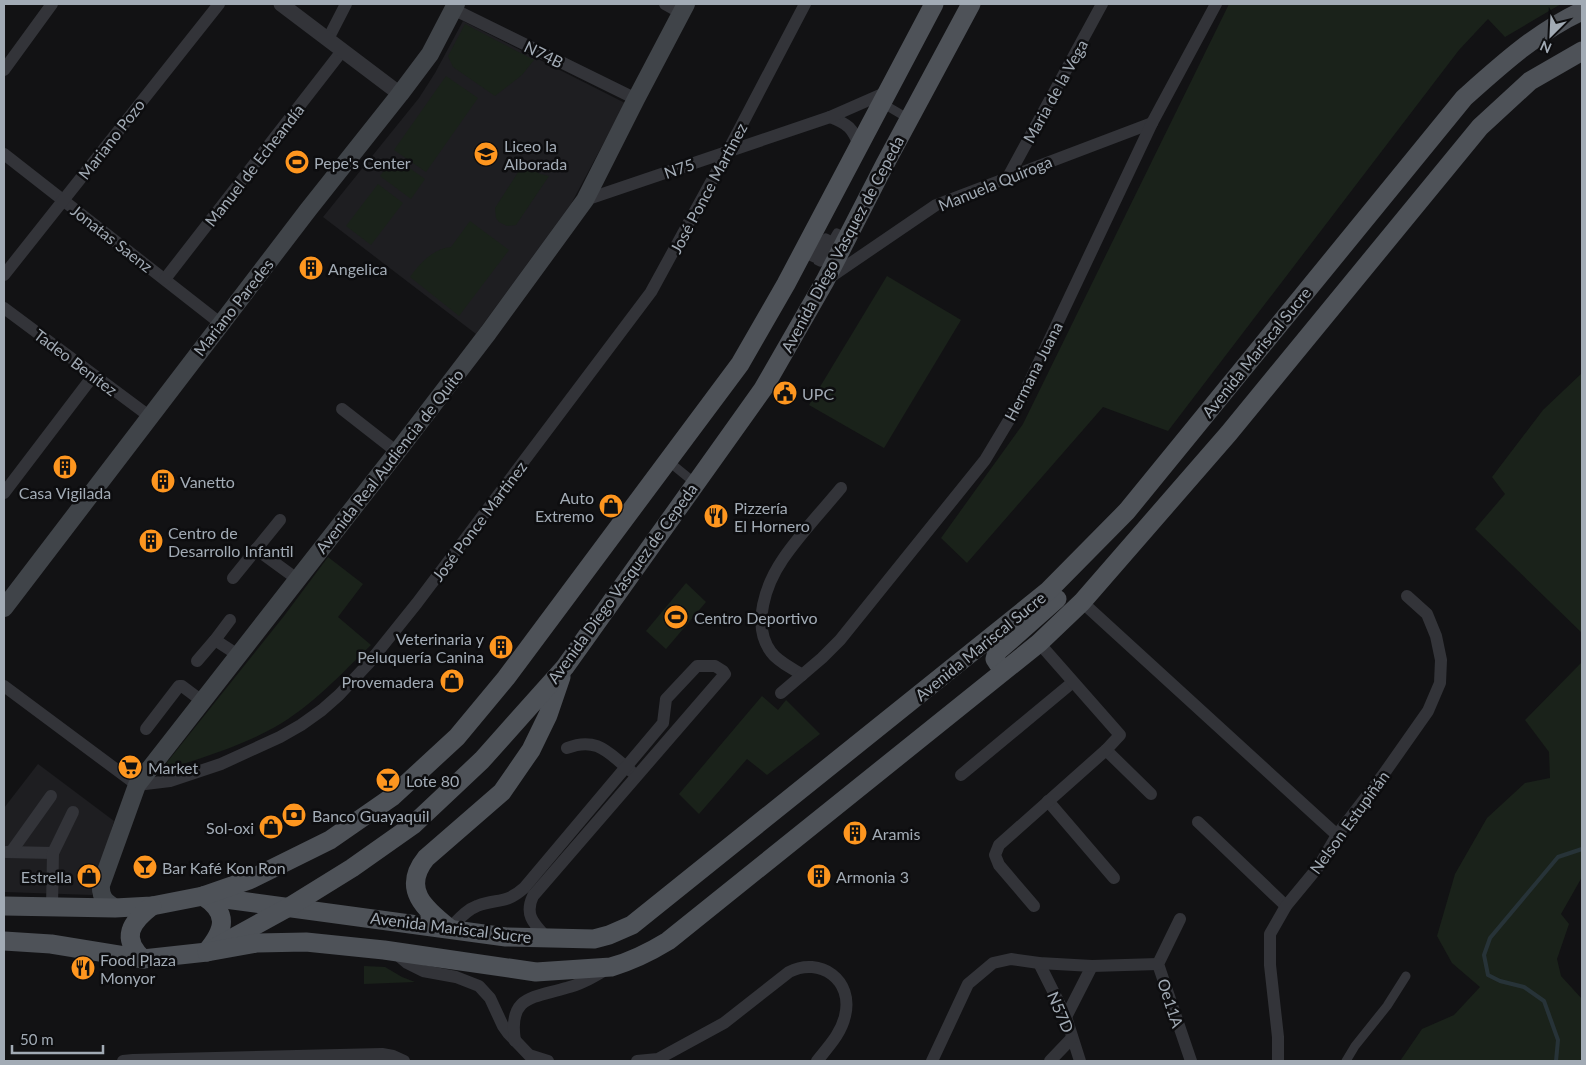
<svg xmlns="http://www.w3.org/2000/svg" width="1586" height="1065" font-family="Lato,sans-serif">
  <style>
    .built { fill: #1e1e21 }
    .green { fill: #1a221a }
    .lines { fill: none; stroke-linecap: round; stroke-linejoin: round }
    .stream { stroke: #273338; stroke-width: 4 }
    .pedestrian { stroke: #333439; stroke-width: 9 }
    .minor { stroke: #333439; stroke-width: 12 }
    .tertiary { stroke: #333439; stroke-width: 15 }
    .secondary { stroke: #404449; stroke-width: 18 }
    .primary { stroke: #4e5258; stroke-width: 19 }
    .labels { text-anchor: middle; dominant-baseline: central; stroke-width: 5; stroke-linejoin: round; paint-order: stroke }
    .street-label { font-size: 16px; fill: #a2abb5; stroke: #0d0d0f }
    .poi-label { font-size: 16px; fill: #a2abb5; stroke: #0d0d0f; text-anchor: start }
  </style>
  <rect width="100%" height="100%" fill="#121214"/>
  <g class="built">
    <path d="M463,21L625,103L571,204L476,334L323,217L419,98L435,73Z"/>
    <path d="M38,764L114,821L92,895L4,892V808Z"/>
  </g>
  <g class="green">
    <path d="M1229,4H1561L1505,37L1488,19L1459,50L1168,431L1103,407L967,563L941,538L1023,424Z"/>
    <path d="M465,24L534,60L522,75L495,96L453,67L448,56Z"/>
    <path d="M446,76L478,98L426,172L394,150Z"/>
    <path d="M394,157L425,179L411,199L380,176Z"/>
    <path d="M524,163L540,174L549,176L516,225L507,226L499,222L496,218L495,208Z"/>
    <path d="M378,184L403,203L371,245L346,226Z"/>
    <path d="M470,221L509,250L459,316L410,277C420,263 433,249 451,247Z"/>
    <path d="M887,276L961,320L884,448L809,405Z"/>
    <path d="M1582,373V877L1561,914L1569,924L1557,959L1561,976L1582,999V1061H1400L1422,1029L1454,1015L1480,987L1452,963L1437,936L1455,874L1487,818L1525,783L1550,778L1549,752L1525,720L1581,663L1582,633L1475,529L1505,494L1492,477L1543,410Z"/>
    <path d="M328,557L363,584L338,617L371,645C341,674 312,706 275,727C241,746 204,757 168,769H165L164,766L284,616Z"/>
    <path d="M686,583L706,602L666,649L646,631Z"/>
    <path d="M762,696L778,710L786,700L820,734L767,775L747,759L699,814L679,794Z"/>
    <path d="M364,966L385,967L402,977L415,982L364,984Z"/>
  </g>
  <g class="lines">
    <path class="stream" d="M1556,1061L1558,1040L1544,1001L1524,987L1500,981L1488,975L1484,955L1490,938L1558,857L1582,849"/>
    <g class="pedestrian">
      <path d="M882,103L909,119"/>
      <path d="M803,253L814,258L826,238L828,239L818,261L820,262L837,233L847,238"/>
      <path d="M668,461L695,483"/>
      <path d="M1346,1061L1355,1046L1387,1006L1406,976"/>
    </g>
    <g class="minor">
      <path d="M665,4L681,13"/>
      <path d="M453,9L636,99"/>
      <path d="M328,39L346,4"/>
      <path d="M4,70L52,4"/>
      <path d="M830,117C848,124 853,128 859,146"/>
      <path d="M4,154L220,323"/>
      <path d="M1008,177L1102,4"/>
      <path d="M585,200L830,117L887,92"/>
      <path d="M4,275L219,4"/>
      <path d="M829,278L936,205L1152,123"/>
      <path d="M165,279L342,51"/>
      <path d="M4,308L149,416"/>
      <path d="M342,409L397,452"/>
      <path d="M4,493L93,376"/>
      <path d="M256,549L297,579"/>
      <path d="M233,578L280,520"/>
      <path d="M1082,602L1337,835"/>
      <path d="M215,640L238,655"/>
      <path d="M197,661L215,640L230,620"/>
      <path d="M802,675C792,668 778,662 771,652C751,625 766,584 783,559C800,534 822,511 841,488"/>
      <path d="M4,686L137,785L170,781L221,764L280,737L301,725L322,710L339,695L368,664L417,603L651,292L728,151L805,4"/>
      <path d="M781,693L822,658L840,640L985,460L1021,400L1152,123L1216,4"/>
      <path d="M146,729L179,686H182L202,701"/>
      <path d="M567,748C598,736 609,754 631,771"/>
      <path d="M1106,750L1151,794"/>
      <path d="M961,775L1073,682"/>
      <path d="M1048,801L1114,878"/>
      <path d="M1198,822L1286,906"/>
      <path d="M6,852L53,853"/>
      <path d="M11,852L51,796"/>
      <path d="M1034,906L999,865L995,855L999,845L1106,750L1120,735L1039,643"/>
      <path d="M52,907L53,853L73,812"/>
      <path d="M1180,919L1158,964L1191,1061"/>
      <path d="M450,928C458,920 466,910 477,906C497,898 505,905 524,888L663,723L666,699L697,666H715L723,671L725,674L533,896C524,915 534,924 547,938"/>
      <path d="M394,952L407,963L423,971L456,977L479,986L490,998L503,1026L508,1033L529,1055L548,1061"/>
      <path d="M1039,963L1066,1017L1080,1061"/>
      <path d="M1066,1017L1092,966"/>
      <path d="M515,1041C508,996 532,998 566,988C580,985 593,977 605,970"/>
      <path d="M123,1061L133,1060L382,1054L393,1056L404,1061"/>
      <path d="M637,1061L658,1059L724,1023L789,972C820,956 854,980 845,1016C841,1034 828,1047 817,1061"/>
      <path d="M932,1061L968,984L993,963L1011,959L1039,963L1092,966L1158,964"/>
      <path d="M1050,1061L1072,1038"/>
      <path d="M1278,1061V1037L1270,965V934L1286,906L1319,866L1337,835L1383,775L1428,711L1440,683L1441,660L1436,636L1427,614L1407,596"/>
    </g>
    <path class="tertiary" d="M281,4L400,94"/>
    <g class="secondary">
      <path d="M4,608L308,210L400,94L430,54L456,4"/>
      <path d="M115,908C106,902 100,898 101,885L137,785L397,452L488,333L585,200L636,99L686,4"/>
    </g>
    <g class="primary">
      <path d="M1007,668C1001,667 998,665 995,659L997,652L1057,599"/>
      <path d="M203,896L506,937L594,939L609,935L632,925L1048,591L1127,511L1464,98C1501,65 1537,32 1582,11"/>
      <path d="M203,896C229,913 225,929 207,951"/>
      <path d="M4,906L115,908L152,906L203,896L249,880L330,840L392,797L457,737L506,678L740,364L786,284L934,4"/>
      <path d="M449,928C425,909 401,889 426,858L502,792L531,750L548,715L561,677"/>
      <path d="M4,941L51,944L143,959L207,952L289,907L352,868L413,825L482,760L565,667L763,389L825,281L885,164L971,4"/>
      <path d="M207,952L257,943L306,942L384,950L536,972L611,967C632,961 650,952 668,941L1039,643L1082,602L1229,433L1480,127L1530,81L1582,51"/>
      <path d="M143,959C120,938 131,922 152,906"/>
    </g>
  </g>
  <defs>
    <symbol id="school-disc" viewBox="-11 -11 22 22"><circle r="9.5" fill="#fe961f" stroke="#0d0d0f"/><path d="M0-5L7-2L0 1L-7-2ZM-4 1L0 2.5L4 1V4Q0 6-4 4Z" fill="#111"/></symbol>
    <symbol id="stadium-disc" viewBox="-11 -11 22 22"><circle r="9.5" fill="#fe961f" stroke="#0d0d0f"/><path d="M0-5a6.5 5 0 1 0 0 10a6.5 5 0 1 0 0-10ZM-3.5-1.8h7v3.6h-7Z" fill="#111"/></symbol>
    <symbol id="building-disc" viewBox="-11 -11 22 22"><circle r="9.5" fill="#fe961f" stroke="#0d0d0f"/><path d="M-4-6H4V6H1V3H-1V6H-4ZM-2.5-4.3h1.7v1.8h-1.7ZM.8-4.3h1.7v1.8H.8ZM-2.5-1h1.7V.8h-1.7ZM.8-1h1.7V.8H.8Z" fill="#111"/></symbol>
    <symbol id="civic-disc" viewBox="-11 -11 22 22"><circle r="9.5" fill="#fe961f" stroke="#0d0d0f"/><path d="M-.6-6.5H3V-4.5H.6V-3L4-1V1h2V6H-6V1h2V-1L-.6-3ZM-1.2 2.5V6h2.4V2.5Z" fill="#111"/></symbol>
    <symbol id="shop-disc" viewBox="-11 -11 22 22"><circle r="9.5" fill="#fe961f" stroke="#0d0d0f"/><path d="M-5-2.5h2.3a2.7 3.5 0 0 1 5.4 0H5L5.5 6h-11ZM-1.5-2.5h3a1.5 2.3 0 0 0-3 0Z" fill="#111"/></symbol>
    <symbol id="restaurant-disc" viewBox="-11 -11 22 22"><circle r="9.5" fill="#fe961f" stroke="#0d0d0f"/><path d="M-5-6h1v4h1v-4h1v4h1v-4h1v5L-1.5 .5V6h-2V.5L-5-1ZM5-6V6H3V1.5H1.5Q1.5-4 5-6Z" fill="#111"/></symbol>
    <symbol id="supermarket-disc" viewBox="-11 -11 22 22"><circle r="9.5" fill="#fe961f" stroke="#0d0d0f"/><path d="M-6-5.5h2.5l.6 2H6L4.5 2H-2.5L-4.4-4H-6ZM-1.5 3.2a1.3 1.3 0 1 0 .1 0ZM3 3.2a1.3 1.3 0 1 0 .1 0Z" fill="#111"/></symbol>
    <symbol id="bar-disc" viewBox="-11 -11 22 22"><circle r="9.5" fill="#fe961f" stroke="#0d0d0f"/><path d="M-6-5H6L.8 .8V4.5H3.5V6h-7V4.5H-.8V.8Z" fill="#111"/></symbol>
    <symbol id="bank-disc" viewBox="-11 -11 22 22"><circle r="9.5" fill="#fe961f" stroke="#0d0d0f"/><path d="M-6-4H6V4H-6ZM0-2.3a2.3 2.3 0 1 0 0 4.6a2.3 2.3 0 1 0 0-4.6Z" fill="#111"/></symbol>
  </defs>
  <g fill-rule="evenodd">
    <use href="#school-disc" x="472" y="140" width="28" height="28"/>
    <use href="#stadium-disc" x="283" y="148" width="28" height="28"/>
    <use href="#building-disc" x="297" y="254" width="28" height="28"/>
    <use href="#civic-disc" x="771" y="379" width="28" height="28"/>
    <use href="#building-disc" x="51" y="453" width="28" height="28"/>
    <use href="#building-disc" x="149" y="467" width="28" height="28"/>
    <use href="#shop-disc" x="597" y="492" width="28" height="28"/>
    <use href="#restaurant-disc" x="702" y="502" width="28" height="28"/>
    <use href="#building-disc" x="137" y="527" width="28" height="28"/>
    <use href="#stadium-disc" x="662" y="603" width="28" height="28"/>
    <use href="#building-disc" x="487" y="633" width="28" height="28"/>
    <use href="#shop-disc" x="438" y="667" width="28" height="28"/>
    <use href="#supermarket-disc" x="116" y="753" width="28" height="28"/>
    <use href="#bar-disc" x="374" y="766" width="28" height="28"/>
    <use href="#bank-disc" x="280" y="801" width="28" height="28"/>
    <use href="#shop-disc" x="257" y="813" width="28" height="28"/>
    <use href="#building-disc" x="841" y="819" width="28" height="28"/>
    <use href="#bar-disc" x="131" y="853" width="28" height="28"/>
    <use href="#shop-disc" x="75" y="862" width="28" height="28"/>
    <use href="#building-disc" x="805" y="862" width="28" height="28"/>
    <use href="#restaurant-disc" x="69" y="954" width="28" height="28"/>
  </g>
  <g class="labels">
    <g class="street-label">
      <text transform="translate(544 54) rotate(26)">N74B</text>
      <text transform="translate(1055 91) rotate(-61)">Maria de la Vega</text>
      <text transform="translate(111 139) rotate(-52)">Mariano Pozo</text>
      <text transform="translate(254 165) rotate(-52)">Manuel de Echeandía</text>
      <text transform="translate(679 168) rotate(-19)">N75</text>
      <text transform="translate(995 183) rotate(-22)">Manuela Quiroga</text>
      <text transform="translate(708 188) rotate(-62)">José Ponce Martinez</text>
      <text transform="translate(112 238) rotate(38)">Jonatas Saenz</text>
      <text transform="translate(842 244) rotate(-62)">Avenida Diego Vasquez de Cepeda</text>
      <text transform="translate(233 307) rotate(-52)">Mariano Paredes</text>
      <text transform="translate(1256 352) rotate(-51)">Avenida Mariscal Sucre</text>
      <text transform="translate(76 362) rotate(37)">Tadeo Benítez</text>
      <text transform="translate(1033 371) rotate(-63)">Hermana Juana</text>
      <text transform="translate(389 461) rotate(-52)">Avenida Real Audiencia de Quito</text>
      <text transform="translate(479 521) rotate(-53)">José Ponce Martinez</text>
      <text transform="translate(622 583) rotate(-54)">Avenida Diego Vasquez de Cepeda</text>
      <text transform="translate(980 646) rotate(-39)">Avenida Mariscal Sucre</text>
      <text transform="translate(1349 822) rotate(-54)">Nelson Estupiñán</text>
      <text transform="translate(451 927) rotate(7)">Avenida Mariscal Sucre</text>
      <text transform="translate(1171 1003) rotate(72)">Oe11A</text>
      <text transform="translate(1061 1012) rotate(67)">N57D</text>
    </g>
    <g class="poi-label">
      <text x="504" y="145">Liceo la<tspan x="504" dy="18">Alborada</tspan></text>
      <text x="314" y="162">Pepe's Center</text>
      <text x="328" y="268">Angelica</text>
      <text x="802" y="393">UPC</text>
      <text x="180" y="481">Vanetto</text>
      <text x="65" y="492" text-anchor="middle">Casa Vigilada</text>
      <text x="594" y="497" text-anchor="end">Auto<tspan x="594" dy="18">Extremo</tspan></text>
      <text x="734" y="507">Pizzería<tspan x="734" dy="18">El Hornero</tspan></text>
      <text x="168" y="532">Centro de<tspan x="168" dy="18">Desarrollo Infantil</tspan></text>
      <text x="694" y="617">Centro Deportivo</text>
      <text x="484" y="638" text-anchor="end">Veterinaria y<tspan x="484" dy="18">Peluquería Canina</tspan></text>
      <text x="434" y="681" text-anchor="end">Provemadera</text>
      <text x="148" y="767">Market</text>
      <text x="406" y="780">Lote 80</text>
      <text x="312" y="815">Banco Guayaquil</text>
      <text x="254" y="827" text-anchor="end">Sol-oxi</text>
      <text x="872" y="833">Aramis</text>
      <text x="162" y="867">Bar Kafé Kon Ron</text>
      <text x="72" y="876" text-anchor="end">Estrella</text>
      <text x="836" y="876">Armonia 3</text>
      <text x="100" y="959">Food Plaza<tspan x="100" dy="18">Monyor</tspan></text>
    </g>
  </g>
  <rect width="1586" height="1065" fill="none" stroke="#a2abb5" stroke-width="10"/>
  <g transform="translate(1551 35) rotate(204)" stroke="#0d0d0f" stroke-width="4" paint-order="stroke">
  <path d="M0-4L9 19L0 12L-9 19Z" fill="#a2abb5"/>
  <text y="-8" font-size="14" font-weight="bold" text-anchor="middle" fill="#a2abb5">N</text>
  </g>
  <path d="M12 1045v8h91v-8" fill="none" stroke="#a2abb5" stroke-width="2.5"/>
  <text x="20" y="1045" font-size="15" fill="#a2abb5" stroke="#0d0d0f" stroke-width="4" paint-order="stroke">50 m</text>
</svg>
